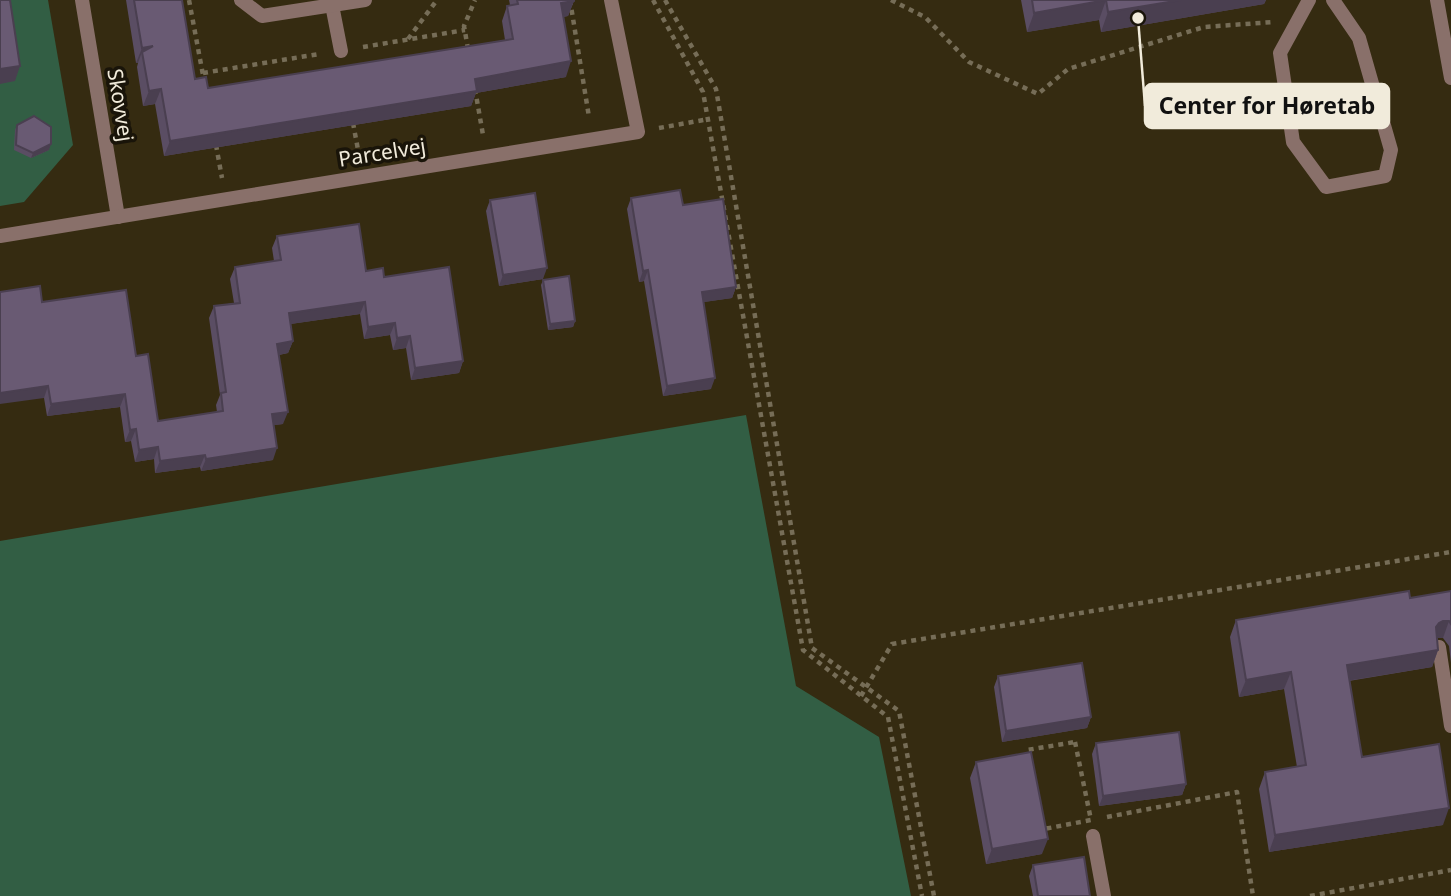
<svg xmlns="http://www.w3.org/2000/svg" width="1451" height="896" font-family="'Noto Sans',sans-serif">
  <style>
    .park { fill: #325e44 }
    .lines { fill: none; stroke-linecap: round; stroke-linejoin: round }
    .path { stroke: #766d57; stroke-width: 4.5; stroke-dasharray: 5 5; stroke-linecap: butt }
    .service { stroke: #89706a; stroke-width: 14 }
    .minor { stroke: #89706a; stroke-width: 14 }
    .wall { fill: #5a4d63 }
    .shaded-wall { fill: #4a3f50 }
    .building { fill: #695a73; stroke: #4a3f50; stroke-width: 2 }
    .labels { text-anchor: middle; dominant-baseline: central; stroke-width: 7; stroke-linejoin: round; paint-order: stroke }
    .street-label { font-size: 21px; fill: #f1ebdb; stroke: #191409 }
    .leader { fill: none; stroke: #f1ebdb; stroke-width: 2.5 }
    .callout-dot { fill: #f1ebdb; stroke: #191409; stroke-width: 2.5 }
    .callout { fill: #f1ebdb; stroke: #f1ebdb; stroke-width: 2.5 }
    .callout-label { font-size: 23px; text-anchor: middle; font-weight: bold; fill: #111 }
  </style>
  <rect width="100%" height="100%" fill="#352b11"/>
  <g class="park">
    <path d="M0,0H48L73,145L24,202L0,206Z"/>
    <path d="M746,415L796,686L879,737L911,896H0V541Z"/>
  </g>
  <g class="lines">
    <g class="path">
      <path d="M189,0L203,75"/>
      <path d="M570,0L589,117"/>
      <path d="M653,0L703,92L803,650L888,717L922,896"/>
      <path d="M665,0L716,89L812,648L899,711L934,896"/>
      <path d="M891,0L925,17L969,62L1038,94L1068,69L1204,27L1273,22"/>
      <path d="M408,39L437,0"/>
      <path d="M363,47L465,30"/>
      <path d="M468,49L464,26L475,0"/>
      <path d="M203,73L319,54"/>
      <path d="M475,89L483,135"/>
      <path d="M353,123L359,155"/>
      <path d="M659,128L709,119"/>
      <path d="M216,145L222,178"/>
      <path d="M861,696L892,644L1451,552"/>
      <path d="M1075,742L1091,820L1044,829L1027,750Z"/>
      <path d="M1107,817L1237,792L1253,896"/>
      <path d="M1310,896L1451,870"/>
    </g>
    <g class="service">
      <path d="M331,0L341,51"/>
      <path d="M1309,0L1280,53L1293,142L1326,187L1385,176L1391,150L1359,38L1333,0"/>
    </g>
    <g class="minor">
      <path d="M82,0L118,217"/>
      <path d="M241,0L262,16L365,0"/>
      <path d="M1437,0L1451,78"/>
      <path d="M0,236L638,132L611,0"/>
      <path d="M1439,647L1451,726"/>
      <path d="M1093,836L1104,896"/>
    </g>
  </g>
  <g class="wall">
    <path d="M126,0H182L195,79L208,88L505,40L502,21L507,6L510,5L509,0H574V1L568,16L563,17L566,77L476,93L471,106L164,156L155,104L143,106L137,67L138,63H136Z"/>
    <path d="M1021,0H1266L1264,4L1101,32L1099,20L1027,32Z"/>
    <path d="M17,125L49,150L31,158L14,150L15,130Z"/>
    <path d="M631,198L683,205L736,287L732,298L703,302L711,389L663,396L644,281L639,282L627,209Z"/>
    <path d="M490,200L543,279L499,286L486,211Z"/>
    <path d="M277,236L366,271L384,277L463,361L459,373L411,380L406,348L393,350L390,335L364,339L360,314L290,324L293,341L288,353L279,355L283,424L274,425L273,460L201,471L200,467L155,473L154,459L135,462L131,441L125,442L120,407L47,416L44,398L42,302L136,356L158,421L217,412L216,405L220,395L209,318L214,306L234,303L230,279L235,267L274,261L272,248Z"/>
    <path d="M543,280L575,321L573,327L548,330L541,285Z"/>
    <path d="M1451,591V663L1449,646L1443,638H1437L1438,650L1432,667L1349,681L1362,757L1443,825L1269,852L1259,789L1265,772L1297,767L1284,689L1239,697L1230,637L1236,620L1410,598Z"/>
    <path d="M998,676L1091,717L1087,728L1002,742L994,687Z"/>
    <path d="M1096,743L1186,784L1182,795L1099,806L1092,754Z"/>
    <path d="M976,762L1042,854L986,864L970,778Z"/>
    <path d="M1033,865L1090,896H1033L1029,876Z"/>
  </g>
  <g class="shaded-wall">
    <path d="M1106,0L1099,20L1027,32L1034,13Z"/>
    <path d="M1181,0H1266L1264,4L1101,32L1108,12Z"/>
    <path d="M574,1L568,16L555,18L561,3Z"/>
    <path d="M153,46L142,52L138,63H136L142,48Z"/>
    <path d="M571,61L566,77L476,93L471,106L164,156L170,141L475,79Z"/>
    <path d="M20,66L15,81L0,84V69Z"/>
    <path d="M161,89L155,104L143,106L149,91Z"/>
    <path d="M51,144L49,150L31,158L33,153Z"/>
    <path d="M547,268L543,279L499,286L503,275Z"/>
    <path d="M648,270L644,281L639,282L643,271Z"/>
    <path d="M736,287L732,298L698,303L702,292Z"/>
    <path d="M365,302L360,314L284,325L289,313Z"/>
    <path d="M575,321L573,327L548,330L550,324Z"/>
    <path d="M395,323L390,335L364,339L368,327Z"/>
    <path d="M410,336L406,348L393,350L397,338Z"/>
    <path d="M293,341L288,353L273,356L277,344Z"/>
    <path d="M463,361L459,373L411,380L415,368Z"/>
    <path d="M715,378L711,389L663,396L667,386Z"/>
    <path d="M48,386L44,398L0,404V393Z"/>
    <path d="M125,394L120,407L47,416L51,404Z"/>
    <path d="M288,412L283,424L268,426L272,414Z"/>
    <path d="M136,429L131,441L125,442L130,430Z"/>
    <path d="M158,447L154,459L135,462L139,450Z"/>
    <path d="M277,448L273,460L201,471L206,459Z"/>
    <path d="M205,455L200,467L155,473L160,461Z"/>
    <path d="M1443,621H1449L1443,638H1437L1436,627L1439,623Z"/>
    <path d="M1438,650L1432,667L1340,682L1347,665Z"/>
    <path d="M1291,672L1284,689L1239,697L1246,680Z"/>
    <path d="M1091,717L1087,728L1002,742L1006,731Z"/>
    <path d="M1186,784L1182,795L1099,806L1103,796Z"/>
    <path d="M1449,808L1443,825L1269,852L1275,835Z"/>
    <path d="M1048,839L1042,854L986,864L992,849Z"/>
  </g>
  <g class="building">
    <path d="M0,0H10L20,66L0,69Z"/>
    <path d="M134,0H182L195,79L206,77L208,88L513,39L507,6L518,4L517,0H574V1L561,3L571,61L475,79L477,91L170,141L161,89L149,91L142,52L153,46L142,48Z"/>
    <path d="M1032,0H1181L1108,12L1106,0L1034,13Z"/>
    <path d="M34,116L51,127V144L33,153L16,145L17,125Z"/>
    <path d="M680,190L683,205L723,199L736,287L702,292L715,378L667,386L648,270L643,271L631,198Z"/>
    <path d="M535,193L547,268L503,275L490,200Z"/>
    <path d="M359,224L366,271L383,268L384,277L449,267L463,361L415,368L410,336L397,338L395,323L368,327L365,302L289,313L293,341L277,344L288,412L272,414L277,448L206,459L205,455L160,461L158,447L139,450L136,429L130,430L125,394L51,404L48,386L0,393V292L40,286L42,302L126,290L136,356L148,354L158,421L223,411L221,393L226,392L214,306L240,303L235,267L281,260L277,236Z"/>
    <path d="M569,276L575,321L550,324L543,280Z"/>
    <path d="M1409,591L1410,598L1451,591V624L1449,621H1443L1439,623L1436,627L1438,650L1347,665L1362,757L1439,744L1449,808L1275,835L1265,772L1306,765L1291,672L1246,680L1236,620Z"/>
    <path d="M1082,663L1091,717L1006,731L998,676Z"/>
    <path d="M1179,732L1186,784L1103,796L1096,743Z"/>
    <path d="M1031,752L1048,839L992,849L976,762Z"/>
    <path d="M1084,857L1090,896H1038L1033,865Z"/>
  </g>
  <g class="labels">
    <g class="street-label">
      <text transform="translate(121 105) rotate(81)">Skovvej</text>
      <text transform="translate(382 152) rotate(-9)">Parcelvej</text>
    </g>
  </g>
  <path class="leader" d="M1138 18L1145 106"/>
  <circle class="callout-dot" cx="1138" cy="18" r="7"/>
  <rect class="callout" x="1145" y="84" width="244" height="44" rx="7"/>
  <g class="callout-label">
    <text x="1267" y="114">Center for Høretab</text>
  </g>
</svg>
